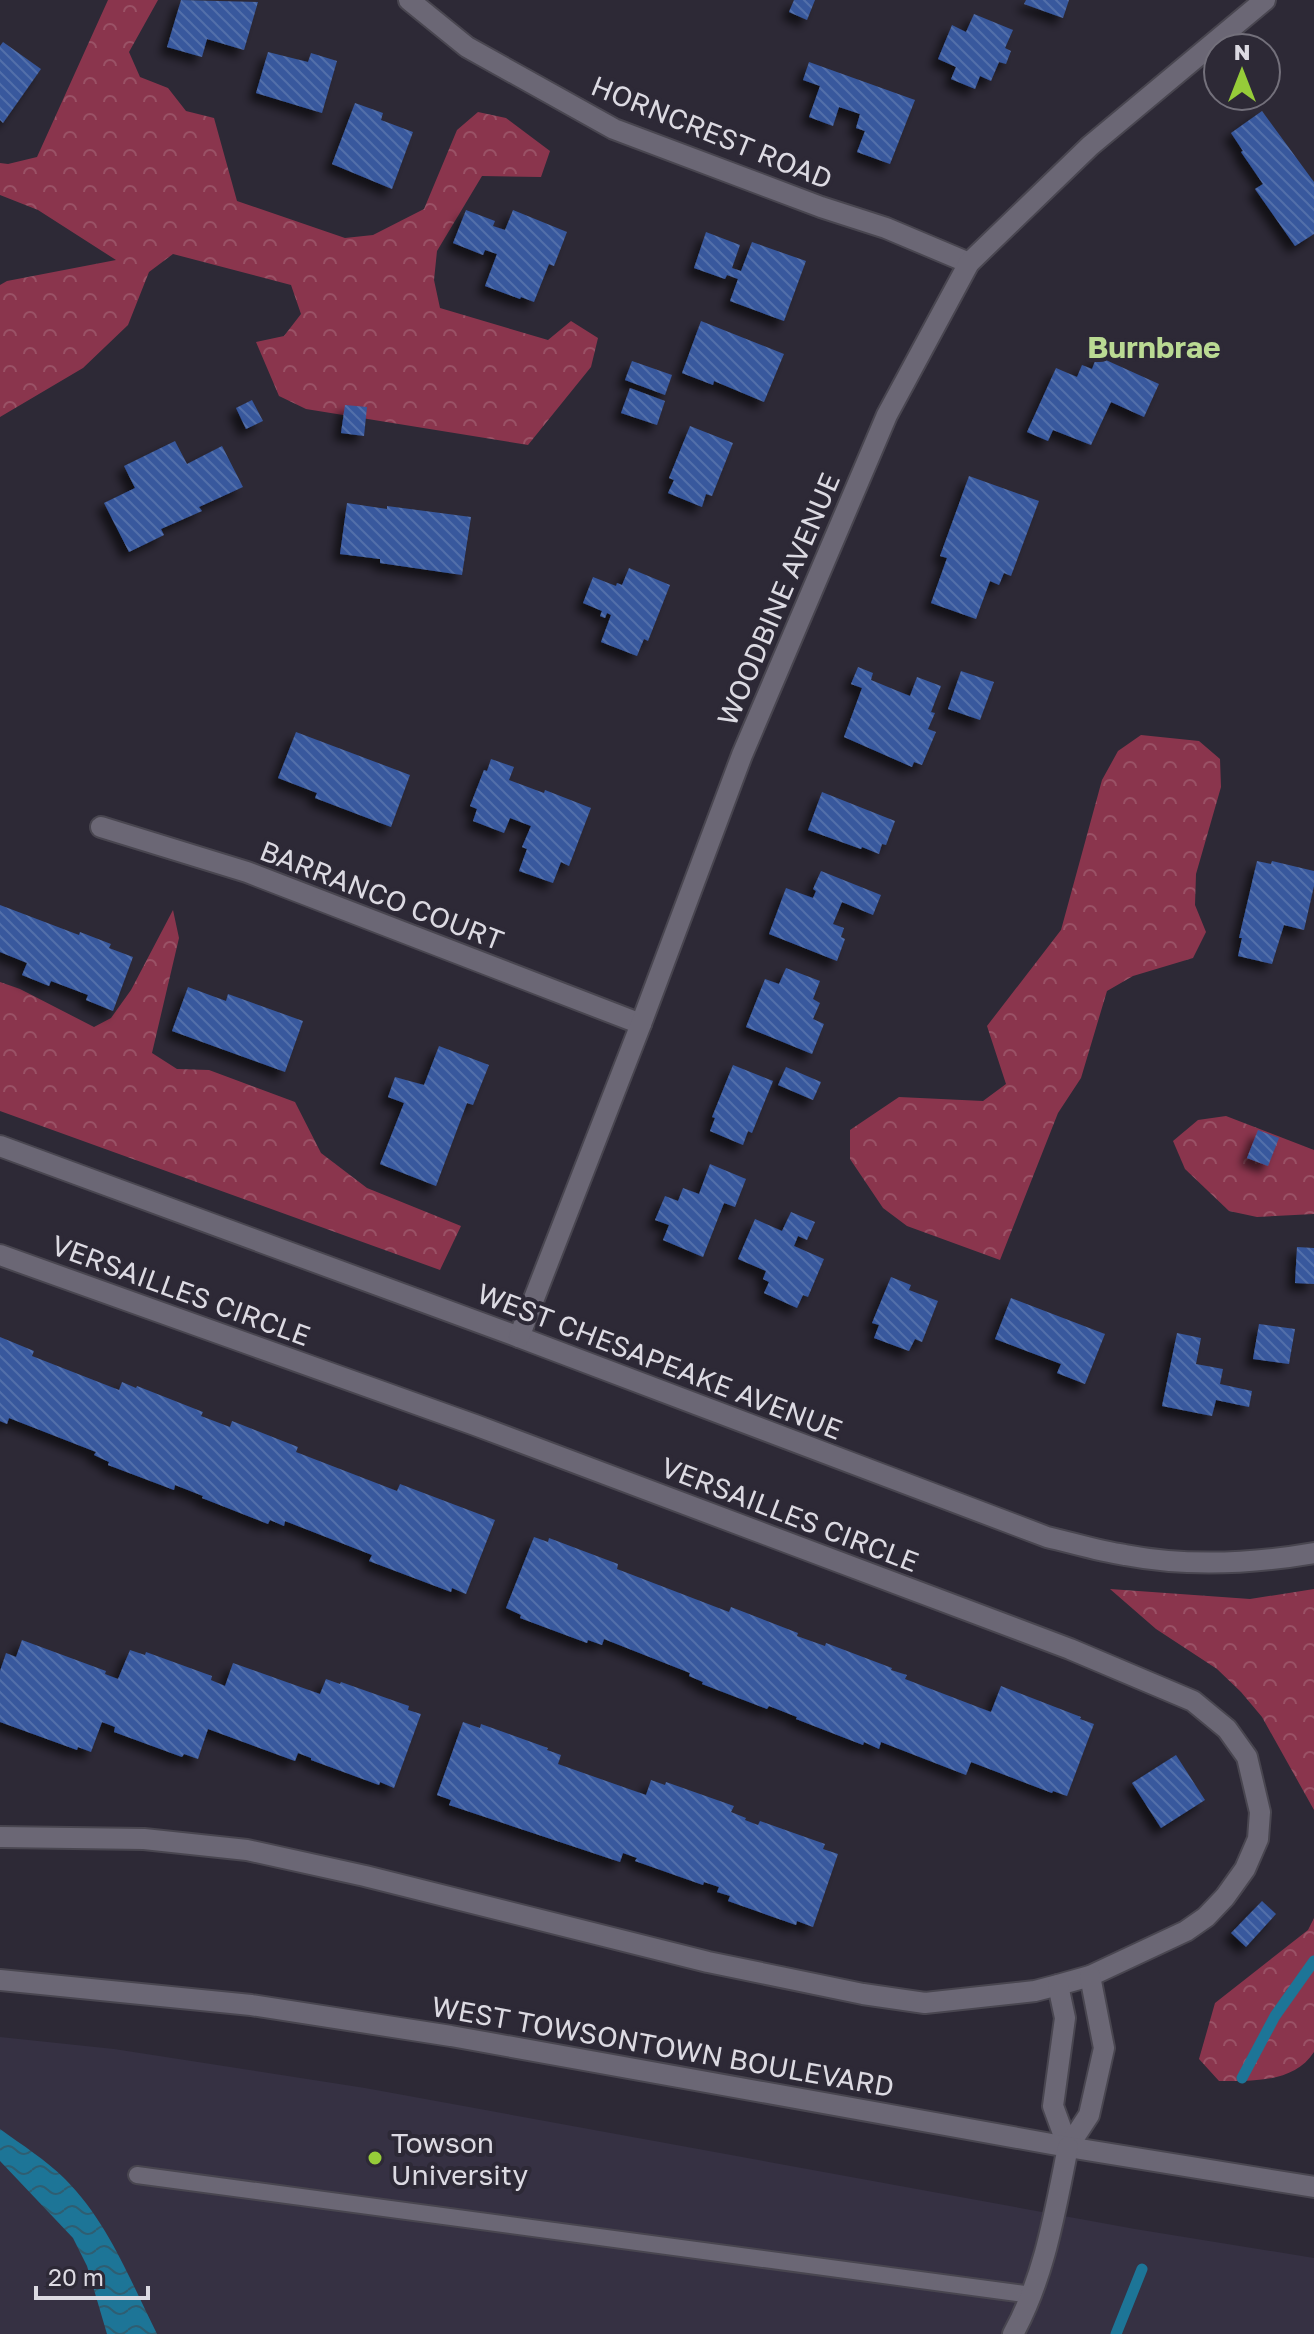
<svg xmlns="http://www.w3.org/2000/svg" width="1314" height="2334" font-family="'Golos Text',sans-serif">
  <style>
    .built { fill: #363143 }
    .forest { fill: url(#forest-crowns) }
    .water { fill: url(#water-waves) }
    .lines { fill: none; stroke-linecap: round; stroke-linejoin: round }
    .stream { stroke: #1d7597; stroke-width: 11 }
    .building { fill: url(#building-back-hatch); filter: url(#shadow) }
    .lane-casing { stroke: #494650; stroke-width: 20 }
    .street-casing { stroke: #494650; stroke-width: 24 }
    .secondary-casing { stroke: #494650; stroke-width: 24 }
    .lane { stroke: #6b6775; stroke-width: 16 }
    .street { stroke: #6b6775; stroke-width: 20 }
    .secondary { stroke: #6b6775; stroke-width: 20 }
    .poi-dot { fill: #96cc39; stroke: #2d2936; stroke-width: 3 }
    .labels { text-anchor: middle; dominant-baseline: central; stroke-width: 8; stroke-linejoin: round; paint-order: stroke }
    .street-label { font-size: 28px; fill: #dcdae2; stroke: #2d2936 }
    .poi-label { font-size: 28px; fill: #dcdae2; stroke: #2d2936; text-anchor: start }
    .neighbourhood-label { font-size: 30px; font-weight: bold; fill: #bada93; stroke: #2d2936 }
  </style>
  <defs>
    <pattern id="forest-crowns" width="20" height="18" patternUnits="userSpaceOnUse" patternTransform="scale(2)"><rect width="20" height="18" fill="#8a354d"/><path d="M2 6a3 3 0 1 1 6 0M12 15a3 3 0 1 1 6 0" fill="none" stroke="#9a5266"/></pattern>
    <pattern id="water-waves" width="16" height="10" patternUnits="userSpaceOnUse" patternTransform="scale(2)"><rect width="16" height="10" fill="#1d7597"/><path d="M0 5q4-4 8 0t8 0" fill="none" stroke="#2e5e72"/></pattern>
    <pattern id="building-back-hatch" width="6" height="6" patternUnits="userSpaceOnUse" patternTransform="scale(2)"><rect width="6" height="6" fill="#37589d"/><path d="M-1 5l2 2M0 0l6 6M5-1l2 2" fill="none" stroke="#536faa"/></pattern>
    <filter id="shadow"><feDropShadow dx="-7" dy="7" stdDeviation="4" flood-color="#0009"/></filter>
  </defs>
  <rect width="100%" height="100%" fill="#2d2936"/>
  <path class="built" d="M0,2037L114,2049L365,2088L1135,2229L1314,2258V2334H0Z"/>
  <g class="forest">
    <path d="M108,0H158L129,52L140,77L168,88L186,111L214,118L237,201L345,238L373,235L424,209L457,130L478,112L506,118L550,151L541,177L482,176L437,251L434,280L440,308L548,340L571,321L598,338L591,367L528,445L306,409L279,396L256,342L284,336L301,314L291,285L173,254L149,272L128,325L83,368L0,417V285L7,281L116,260L38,210L0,195V163L8,164L37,157Z"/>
    <path d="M1141,735L1199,741L1220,759L1221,787L1196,874L1195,905L1206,932L1193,958L1133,976L1107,991L1081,1078L1058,1113L1000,1260L907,1226L883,1208L850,1159V1130L899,1097L983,1101L1006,1084L987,1026L1061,930L1102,780L1118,751Z"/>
    <path d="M173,910L179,938L152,1053L177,1069L209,1070L295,1102L321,1153L367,1188L461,1226L440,1270L0,1111V982L20,989L94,1027L111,1018L131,990Z"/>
    <path d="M1226,1116L1314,1150V1214L1257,1217L1229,1211L1185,1169L1173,1141L1198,1120Z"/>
    <path d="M1110,1589L1250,1599L1314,1589V1810L1262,1717L1241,1692L1217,1669L1156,1629Z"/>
    <path d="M1314,1918V2052C1294,2083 1252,2081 1219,2081L1199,2059L1215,2003L1308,1930Z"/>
  </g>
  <path class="water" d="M0,2129C22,2145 46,2160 65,2179C108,2222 130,2280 157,2334H107L87,2266L73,2238L0,2161Z"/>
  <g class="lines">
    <g class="stream">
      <path d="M1242,2078L1275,2016L1314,1961"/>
      <path d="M1116,2334L1142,2269"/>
    </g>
  </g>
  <g class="building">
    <path d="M181,0L258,2L244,50L207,39L202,57L167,47Z"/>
    <path d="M794,0H815L807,20L789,12Z"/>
    <path d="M1026,0H1069L1063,18L1024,4Z"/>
    <path d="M974,14L1013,30L1005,48L1011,51L1006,64L999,62L991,81L980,76L975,89L951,79L956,67L938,59L952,25L966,32Z"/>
    <path d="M3,42L41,69L3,123L0,120V46Z"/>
    <path d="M268,52L308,62L311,53L337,61L322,113L256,93Z"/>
    <path d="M809,62L915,100L890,164L857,152L865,131L856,128L860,114L839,107L833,126L809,117L820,86L803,80Z"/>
    <path d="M355,103L383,113L381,120L413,132L392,189L332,164Z"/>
    <path d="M1262,111L1314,182V234L1295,246L1255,189L1263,184L1241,152L1243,151L1231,133Z"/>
    <path d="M466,210L495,221L493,226L505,230L513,210L567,232L554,266L549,264L534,302L521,297L520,299L485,286L497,254L485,250L483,255L453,243Z"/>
    <path d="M706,232L740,245L732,268L741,271L752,242L806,261L784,321L730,301L738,279L727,275L725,279L694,268Z"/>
    <path d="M701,321L784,354L764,402L714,381L713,385L682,373Z"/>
    <path d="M1097,356L1159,384L1144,417L1111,402L1091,445L1053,430L1048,441L1027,432L1056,368L1077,377L1082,365L1092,369Z"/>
    <path d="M632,361L672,375L665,395L625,380Z"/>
    <path d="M630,388L665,401L657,425L621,413Z"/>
    <path d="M252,400L263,421L246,429L236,408Z"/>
    <path d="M345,405L367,407L364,436L341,433Z"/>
    <path d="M690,426L733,443L712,496L706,494L702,507L668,493L674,480L669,478Z"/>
    <path d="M175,441L187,464L222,446L243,487L199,507L202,511L161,529L164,535L129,552L104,503L135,488L124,466Z"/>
    <path d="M969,476L1039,501L1011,576L1004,573L999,585L990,581L976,619L931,603L947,558L940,556Z"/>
    <path d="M347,503L387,509V506L471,517L462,575L380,563V559L340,554Z"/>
    <path d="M629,568L670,585L648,641L644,639L637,656L601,642L611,615L607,613L605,618L600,616L602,611L583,603L593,577L616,586L617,583L622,585Z"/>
    <path d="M858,667L873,673L871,680L910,696L917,677L941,686L931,712L935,713L928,729L936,732L922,765L914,762L912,767L844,737L862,688L851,684Z"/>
    <path d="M961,671L994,682L980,720L948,709Z"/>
    <path d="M296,732L410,775L391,827L315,798L317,793L278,778Z"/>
    <path d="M491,759L514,767L509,780L544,793L545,790L591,808L569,866L561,862L553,883L519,871L527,849L522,847L531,826L510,818L504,833L473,821L477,809L470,806L484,770L487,771Z"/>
    <path d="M822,792L895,821L886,845L882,844L879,854L862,847L861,849L808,830Z"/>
    <path d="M1257,861L1271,864L1272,861L1314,871V886L1304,930L1284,925L1272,964L1238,956L1242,938H1239Z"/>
    <path d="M821,871L881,895L873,915L842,902L833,924L844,928L841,937L845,939L837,961L769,934L786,888L813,898L816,891L813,889Z"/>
    <path d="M0,905L79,935L80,932L111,944L109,948L133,957L113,1011L86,1000L88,995L51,981L49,986L22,975L27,963L0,952Z"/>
    <path d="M786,968L820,981L813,999L820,1003L813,1019L824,1024L812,1054L746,1027L765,979L779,984Z"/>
    <path d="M188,987L226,1001L228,994L303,1021L285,1072L172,1031Z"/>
    <path d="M439,1046L489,1065L473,1105L467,1103L436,1186L380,1164L404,1103L388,1097L395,1077L424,1085Z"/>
    <path d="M733,1065L773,1081L752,1133L748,1131L743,1145L710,1131L715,1118L712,1117Z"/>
    <path d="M786,1067L821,1082L813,1100L778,1085Z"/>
    <path d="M1258,1130L1279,1138L1268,1166L1247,1158Z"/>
    <path d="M710,1164L746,1179L735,1207L724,1203L703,1257L663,1240L669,1225L655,1220L665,1196L678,1201L683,1188L699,1194Z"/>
    <path d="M791,1212L815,1222L807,1240L798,1236L794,1246L824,1259L808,1297L803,1295L797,1308L764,1293L769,1282L763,1279L766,1271L738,1259L755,1219L782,1231Z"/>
    <path d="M1297,1247L1314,1248V1284L1295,1283Z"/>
    <path d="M891,1277L911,1285L909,1290L938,1301L922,1342L915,1339L909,1351L874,1338L879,1325L872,1323Z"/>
    <path d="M1011,1298L1105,1334L1085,1384L1057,1373L1061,1364L995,1339Z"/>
    <path d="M1259,1324L1295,1329L1289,1364L1253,1359Z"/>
    <path d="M1177,1333L1201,1338L1196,1364L1223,1369L1220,1384L1252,1391L1249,1407L1216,1400L1212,1416L1162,1406Z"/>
    <path d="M0,1337L34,1351L32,1356L119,1390L122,1382L136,1388L137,1386L203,1412L201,1416L230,1427L232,1421L298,1447L296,1452L397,1491L400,1484L495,1520L466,1594L452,1588L451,1592L369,1561L372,1555L285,1521L284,1526L270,1520L268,1524L202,1498L203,1496L175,1485L174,1490L108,1465L109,1462L94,1455L96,1452L9,1418L7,1424L0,1421Z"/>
    <path d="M534,1537L548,1542L549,1538L618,1564L617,1569L729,1612L731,1607L798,1633L797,1636L825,1646L826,1643L892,1668L891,1670L907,1675L905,1679L991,1712L1001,1686L1081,1717L1080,1719L1094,1724L1067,1796L1053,1791L1052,1793L971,1762L966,1775L881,1742L879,1749L864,1742L863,1745L796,1719L797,1717L769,1706L767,1709L702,1684L703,1682L689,1676L690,1673L604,1639L602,1645L588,1640L587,1643L520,1618L521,1615L506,1608Z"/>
    <path d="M22,1640L106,1671L105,1674L118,1679L130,1650L145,1655L146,1652L212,1676L211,1680L225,1686L233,1663L320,1694L326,1679L340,1684L341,1682L409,1706L408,1710L421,1714L394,1788L380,1782L379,1785L311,1760V1758L298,1753L295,1761L208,1729L198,1759L184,1754L182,1757L114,1732L115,1727L102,1722L91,1752L78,1747L77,1750L0,1722V1671L6,1653L16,1657Z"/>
    <path d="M463,1722L480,1728L481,1724L548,1748L547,1750L561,1755L558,1764L646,1795L651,1780L665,1785L666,1782L734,1806L731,1812L746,1818L745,1820L758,1825L760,1821L825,1844L823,1849L838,1854L813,1927L797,1921L796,1925L728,1901L730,1896L717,1892L719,1887L704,1882L703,1885L635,1861L637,1858L623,1853L620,1862L449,1805L451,1800L437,1795Z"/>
    <path d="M1176,1755L1205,1800L1161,1828L1132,1783Z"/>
    <path d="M1262,1901L1276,1914L1246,1947L1231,1933Z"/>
  </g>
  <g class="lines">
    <defs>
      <path id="lane" d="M137,2175L1032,2295"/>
      <g id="street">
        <path d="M409,0L467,47L614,129L821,207L886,228L969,263"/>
        <path d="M101,827L247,872L641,1024"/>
        <path d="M0,1146L519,1337L1047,1537C1073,1543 1098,1551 1125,1555C1188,1567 1251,1564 1314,1553"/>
        <path d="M0,1255L475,1425L1070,1649L1193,1701L1227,1729L1247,1757L1260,1812L1258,1839L1245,1869L1225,1897L1206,1917L1186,1931L1090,1976L1058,1985L1035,1991L925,2003L863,1994L708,1962L365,1876L247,1850L144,1839L0,1837"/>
        <path d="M519,1337L641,1024L742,755L887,415L969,263L1090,146L1265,0"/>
        <path d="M1058,1985L1065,2018L1053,2106L1068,2147"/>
        <path d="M1068,2147L1089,2115L1104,2048L1090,1976"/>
      </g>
      <g id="secondary">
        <path d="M0,1980L251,2005L451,2036L1068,2147L1314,2187"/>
        <path d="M1013,2334C1045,2276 1055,2211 1068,2147"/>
      </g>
    </defs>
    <use href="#lane" class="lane-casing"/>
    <use href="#street" class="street-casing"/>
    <use href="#secondary" class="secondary-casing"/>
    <use href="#lane" class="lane"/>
    <use href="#street" class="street"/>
    <use href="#secondary" class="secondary"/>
  </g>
  <circle class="poi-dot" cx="375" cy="2158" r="8"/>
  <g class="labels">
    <g class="street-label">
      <text transform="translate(712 132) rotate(22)">HORNCREST ROAD</text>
      <text transform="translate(778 599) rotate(-67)">WOODBINE AVENUE</text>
      <text transform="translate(382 895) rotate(21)">BARRANCO COURT</text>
      <text transform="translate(181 1290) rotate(20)">VERSAILLES CIRCLE</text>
      <text transform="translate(660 1361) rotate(21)">WEST CHESAPEAKE AVENUE</text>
      <text transform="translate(790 1514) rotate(21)">VERSAILLES CIRCLE</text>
      <text transform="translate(663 2046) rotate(10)">WEST TOWSONTOWN BOULEVARD</text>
    </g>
    <g class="poi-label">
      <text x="391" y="2142">Towson<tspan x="391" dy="32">University</tspan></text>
    </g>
    <g class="neighbourhood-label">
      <text x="1154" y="347">Burnbrae</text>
    </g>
  </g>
  <g transform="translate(1242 72)"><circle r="38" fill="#2d2936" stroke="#73707b" stroke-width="2"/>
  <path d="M0-6L14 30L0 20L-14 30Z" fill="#96cc39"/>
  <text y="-12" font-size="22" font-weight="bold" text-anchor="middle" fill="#dcdae2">N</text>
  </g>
  <path d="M36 2286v12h112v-12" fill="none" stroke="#dcdae2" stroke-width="4"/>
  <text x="48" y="2286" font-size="24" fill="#dcdae2" stroke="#2d2936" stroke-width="6" paint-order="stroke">20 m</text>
</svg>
